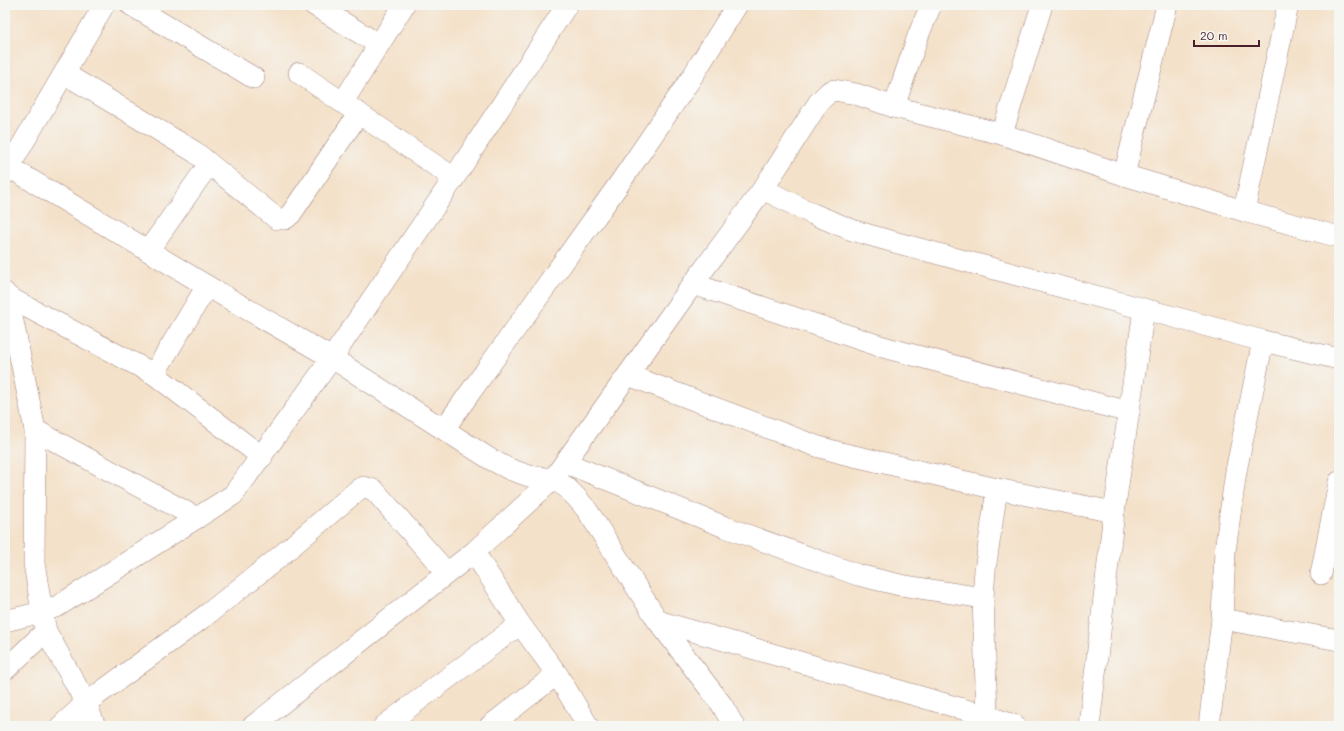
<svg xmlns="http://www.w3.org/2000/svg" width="1344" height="731" font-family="Mali,sans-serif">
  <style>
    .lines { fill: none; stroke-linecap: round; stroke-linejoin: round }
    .minor-casing { stroke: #9f807a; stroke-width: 22 }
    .minor { stroke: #fff; stroke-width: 21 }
  </style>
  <rect width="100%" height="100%" fill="#f6f6f2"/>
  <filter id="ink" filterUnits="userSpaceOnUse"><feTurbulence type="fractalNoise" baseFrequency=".025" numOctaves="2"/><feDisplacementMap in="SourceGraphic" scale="8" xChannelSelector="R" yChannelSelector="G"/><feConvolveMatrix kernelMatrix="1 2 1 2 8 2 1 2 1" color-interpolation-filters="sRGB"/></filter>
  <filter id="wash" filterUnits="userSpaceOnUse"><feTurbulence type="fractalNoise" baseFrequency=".012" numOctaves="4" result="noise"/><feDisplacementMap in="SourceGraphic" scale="16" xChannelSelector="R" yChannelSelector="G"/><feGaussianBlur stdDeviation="0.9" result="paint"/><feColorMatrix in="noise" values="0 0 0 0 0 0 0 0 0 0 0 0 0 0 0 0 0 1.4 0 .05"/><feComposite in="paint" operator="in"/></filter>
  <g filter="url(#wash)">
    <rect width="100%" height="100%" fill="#f4e1c9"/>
  </g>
  <g filter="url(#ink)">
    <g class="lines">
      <defs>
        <g id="minor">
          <path d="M131,5L254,78"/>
          <path d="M314,5L378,44"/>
          <path d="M299,73L454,178"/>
          <path d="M65,74L195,152L277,219H285L291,214L359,113"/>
          <path d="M343,102L404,5"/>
          <path d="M894,107L918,36L931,5"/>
          <path d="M1002,134L1042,5"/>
          <path d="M9,167L207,286L332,358L490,459L509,469L529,476L553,479L566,487L576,497L587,510L658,621L722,705L734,726"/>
          <path d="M5,174L104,5"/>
          <path d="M1124,175L1167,5"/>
          <path d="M763,189L813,214L852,230L883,239L1263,341L1339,359"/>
          <path d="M1244,211L1288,5"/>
          <path d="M148,251L209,164"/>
          <path d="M693,284L883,347L1129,412"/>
          <path d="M5,293L8,297L35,430L34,563L42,612L46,631L86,703L95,726"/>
          <path d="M8,297L154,374L262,457"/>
          <path d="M154,374L207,286"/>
          <path d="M628,375L816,446L841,453L997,489L1114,512"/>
          <path d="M444,429L619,184L690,80L737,5"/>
          <path d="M35,430L197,518"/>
          <path d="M566,463L725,527L858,575L900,585L983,598"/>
          <path d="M474,552L520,624L557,674L588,726"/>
          <path d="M1321,574L1339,482"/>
          <path d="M1222,619L1339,640"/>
          <path d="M5,621L42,612L58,606L233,495L332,358L454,178L567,5"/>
          <path d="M658,621L987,716L1016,726"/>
          <path d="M5,670L46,631"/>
          <path d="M987,716L983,598L985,570L997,489"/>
          <path d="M61,726L86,703L209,613L278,558L359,489L364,487L374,490L447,573"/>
          <path d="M253,726L474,552L553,479L693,284L763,189L819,102L829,92L834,90L856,94L894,107L1002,134L1124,175L1244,211L1339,237"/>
          <path d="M384,726L520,624"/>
          <path d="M490,726L557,674"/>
          <path d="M1089,726L1114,512L1144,310"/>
          <path d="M1209,726L1222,619L1225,551L1236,471L1263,341"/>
        </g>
      </defs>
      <use href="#minor" class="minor-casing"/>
      <use href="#minor" class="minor"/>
    </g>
  </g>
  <rect width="1344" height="731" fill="none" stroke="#f6f6f2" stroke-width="20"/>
  <path d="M1194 40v6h65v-6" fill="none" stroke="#4a1f2b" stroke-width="2"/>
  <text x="1200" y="40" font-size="12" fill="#4a1f2b" stroke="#f6f6f2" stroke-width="3" paint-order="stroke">20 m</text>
</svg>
